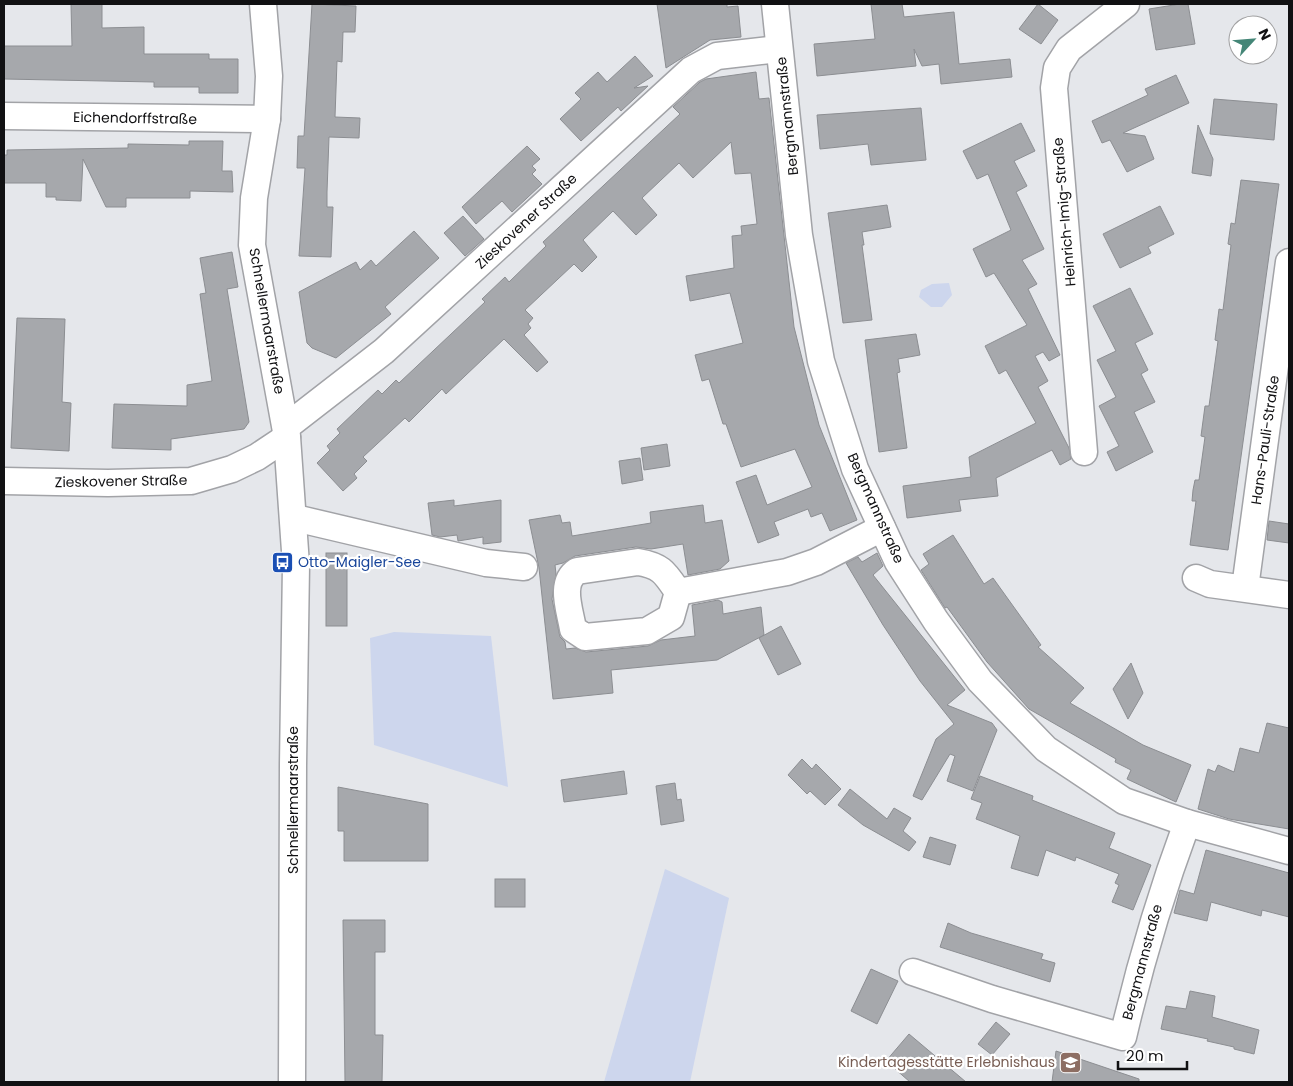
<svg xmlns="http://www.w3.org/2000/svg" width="1293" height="1086" font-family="Poppins,sans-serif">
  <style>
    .green { fill: #cdd6ed }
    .building { fill: #a6a8ac; stroke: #8c8e92 }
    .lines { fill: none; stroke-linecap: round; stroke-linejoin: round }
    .street-casing { stroke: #a2a3a7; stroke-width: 29 }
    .street { stroke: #fff; stroke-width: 26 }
    .labels { text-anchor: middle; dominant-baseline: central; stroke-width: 4.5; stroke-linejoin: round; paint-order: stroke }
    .street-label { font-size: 14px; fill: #111113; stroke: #fff }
    .transit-label { font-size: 14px; fill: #164399; stroke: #fff; text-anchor: start }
    .education-label { font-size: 14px; fill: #785e54; stroke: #fff; text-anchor: end }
  </style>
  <rect width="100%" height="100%" fill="#e5e7eb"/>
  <g class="green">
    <path d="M949,283L952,295L942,307H931L919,297L921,290L932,284Z"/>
    <path d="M394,632L491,636L508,787L374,745L370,638Z"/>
    <path d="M665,869L729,898L690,1082H604Z"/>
  </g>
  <g class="building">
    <path d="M71,4H102V28L144,27V54H209V59H238V93H199V87H154V82L4,79V46H72Z"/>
    <path d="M312,4L356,6L355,32H343L342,62L337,61L335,117L360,118L359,138L329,137L327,192V207H333L331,257L299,256L305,168H297L298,136H304Z"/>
    <path d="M657,4H727V7L738,6L741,37L710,40L666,68Z"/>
    <path d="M871,4H902L904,17L954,12L959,64L1010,59L1012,77L941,84L939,64L922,66L914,49L916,66L817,76L814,44L875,39Z"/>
    <path d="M1038,4L1058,20L1041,44L1019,29Z"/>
    <path d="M1180,4H1188L1195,44L1156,50L1149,9Z"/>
    <path d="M635,56L653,76L634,88L648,86L621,111L618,107L581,141L560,119L581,99L575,93L598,72L607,82Z"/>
    <path d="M756,72L759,99L769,98L794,327L819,425L857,520L830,531L822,513L811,517L808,509L774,522L779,535L758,543L736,482L756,475L767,505L812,487L795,449L741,467L726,424H723L709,379L702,381L695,355L743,343L730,293L690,301L686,276L734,268L732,236L742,235L741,226L757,224L751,173L735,174L731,142L693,178L679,163L642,198L657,215L636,235L613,211L583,240L597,257L582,272L574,264L525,310L533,318L528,324L531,328L524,335L548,362L537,372L504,339L446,394L442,389L409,422L405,418L363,457L367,461L354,474L357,478L343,491L317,463L330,450L327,446L340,433L337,429L378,390L382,394L396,380L399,383L485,302L482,299L505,277L509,282L546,246L543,242L680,114L673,107L700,82L706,79Z"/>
    <path d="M1176,75L1189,103L1123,133L1145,136L1154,159L1127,172L1110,140L1102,143L1092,121L1148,95L1145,89Z"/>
    <path d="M1214,99L1277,104L1274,140L1210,134Z"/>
    <path d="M921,108L926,160L871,165L868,144L820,149L817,115Z"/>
    <path d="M1021,123L1035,151L1014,161L1027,186L1016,192L1044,249L1022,260L1037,284L1028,289L1060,355L1049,361L1043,352L1035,356L1048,381L1038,387L1069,448L1071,459L1060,465L1052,450L996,478L998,496L959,500L961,511L907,518L903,486L971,477L969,457L1036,423L1006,370L999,374L985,346L1027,325L994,273L986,277L973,249L1011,230L988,174L977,179L963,151Z"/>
    <path d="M1198,125L1213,159L1211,176L1192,173Z"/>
    <path d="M189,141H223L222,171H232L233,192L190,191V198H126V207H106L83,159L81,201L56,200V197H46V183H4V155H7V150L128,148V144L189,145Z"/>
    <path d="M527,146L540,159L532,166L536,170L532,174L542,184L512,212L502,201L476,224L462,207Z"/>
    <path d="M1241,180L1279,184L1228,550L1190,545L1196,501H1192L1193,490L1195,480H1199L1205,437L1201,436L1205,406H1209L1218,341L1215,340L1219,309L1223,310L1231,245L1228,244L1231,223L1235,224Z"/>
    <path d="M887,205L891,227L862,232L864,245H862L872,320L843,323L828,213Z"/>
    <path d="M1160,206L1174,234L1148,247L1151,253L1120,268L1103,234Z"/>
    <path d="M463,216L484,239L465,256L444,233Z"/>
    <path d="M414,231L439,258L385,307L391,314L336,358L312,348L307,343L299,292L356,262L360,270L371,260L376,266Z"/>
    <path d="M232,252L238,287L227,289L249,422L244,429L171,439V450L112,448L114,404L187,406V385L212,381L200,294L206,293L200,258Z"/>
    <path d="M1130,288L1153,334L1135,343L1148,370L1141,374L1155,402L1134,412L1153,452L1116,471L1107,452L1119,446L1099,406L1116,397L1097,360L1116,351L1093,306Z"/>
    <path d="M17,318L65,319L62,402L71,403L69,451L11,448Z"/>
    <path d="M916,334L920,355L898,359L900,372L897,373L907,448L879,452L865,340Z"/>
    <path d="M667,444L670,466L644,470L641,448Z"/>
    <path d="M640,458L643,480L622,484L619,461Z"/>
    <path d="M454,500V506L501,500V542L483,544V537L458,541L457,535L440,537L432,535L428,503Z"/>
    <path d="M703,505L705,523L722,520L729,561L720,569L688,575L683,544L651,549L636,547L575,556L563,563L555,565L556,574L552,599L560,637L565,642L566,649L575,648L586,652L648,646L661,640L695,636L692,605L718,600L722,602L723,614L761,607L764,635L717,660L611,670L613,693L553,699L539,568L529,520L560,515L562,523L570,522L572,536L651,523L650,512Z"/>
    <path d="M1269,521L1289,524V543L1267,540Z"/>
    <path d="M953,535L984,584L993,578L1041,645L1038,647L1084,688L1070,703L1143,745L1191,765L1176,802L1127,779L1131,770L1115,762L1116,759L1029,709L987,662L947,607L945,608L921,570L929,564L923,554Z"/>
    <rect x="326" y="553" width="21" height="73"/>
    <path d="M877,553L883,566L873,575L965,690L947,705L992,723L997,730L973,791L947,781L955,756L950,754L922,800L913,796L936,739L954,724L920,681L883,625L846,563L858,557L862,562Z"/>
    <path d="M781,626L801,664L778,675L759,638Z"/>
    <path d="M1131,663L1143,693L1128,719L1113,689Z"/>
    <path d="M1267,723L1289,728V829L1229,819L1198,809L1208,769L1215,772L1218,765L1234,772L1240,748L1259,753Z"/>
    <path d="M802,759L812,769L816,764L841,789L825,805L810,791L807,794L788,775Z"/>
    <path d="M624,771L627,794L564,802L561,780Z"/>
    <path d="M980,776L1033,796L1032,800L1115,833L1109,848L1151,865L1133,910L1112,902L1119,885L1115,883L1119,874L1076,857L1075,861L1046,850L1038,876L1011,868L1020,836L976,819L982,803L971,799Z"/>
    <path d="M675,783L677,800L681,799L684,821L661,825L656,786Z"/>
    <path d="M338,787L428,804V861H344V831H338Z"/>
    <path d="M850,789L887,819L894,808L911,818L903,831L916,842L909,851L863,825L838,805Z"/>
    <path d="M930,837L956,845L950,865L923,857Z"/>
    <path d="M1206,850L1289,873V917L1262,910L1261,916L1211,902L1207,921L1174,913L1180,890L1194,894Z"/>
    <rect x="495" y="879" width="30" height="28"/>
    <path d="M343,920H385V952H375V1035H383L382,1082H345Z"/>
    <path d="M948,923L971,933L1043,954L1041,959L1055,963L1050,982L940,947Z"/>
    <path d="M871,969L898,981L877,1024L851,1011Z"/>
    <path d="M1190,991L1215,996L1212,1017L1259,1030L1254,1054L1234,1049V1047L1207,1041L1208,1039L1161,1029L1166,1006L1186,1009Z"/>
    <path d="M996,1022L1010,1034L992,1055L978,1044Z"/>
    <path d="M909,1034L966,1082H910L886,1061Z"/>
    <path d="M1056,1051L1139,1079V1082H1052Z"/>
  </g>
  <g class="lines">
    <defs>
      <g id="street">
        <path d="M263,4L269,76L267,119L254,198L252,245L287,437L296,565L293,765L292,1082"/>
        <path d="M775,4L799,235L821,361L855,469L898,562L936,621L980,681L1046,749L1124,801L1187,823L1289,851"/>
        <path d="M4,116L267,119"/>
        <path d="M286,427L384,351L691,70L717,56L779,49"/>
        <path d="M1084,452L1054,88L1057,68L1069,49L1126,4"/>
        <path d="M4,481L108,483L191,481L232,469L257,457L287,437"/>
        <path d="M295,518L486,563L524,567"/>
        <path d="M638,562C662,566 665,573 678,592L671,617L647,631L585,637L573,629C570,610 559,583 577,571Z"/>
        <path d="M1196,578L1210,584L1289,595"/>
        <path d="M1245,588L1289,262"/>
        <path d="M678,592L787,572L816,562L882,528"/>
        <path d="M913,972L992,999L1123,1037C1140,964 1161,893 1187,823"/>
      </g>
    </defs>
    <use href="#street" class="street-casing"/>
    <use href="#street" class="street"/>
  </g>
  <defs>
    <symbol id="bus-square" viewBox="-11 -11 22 22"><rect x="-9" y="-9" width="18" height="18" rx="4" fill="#1a4fb4" stroke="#fff"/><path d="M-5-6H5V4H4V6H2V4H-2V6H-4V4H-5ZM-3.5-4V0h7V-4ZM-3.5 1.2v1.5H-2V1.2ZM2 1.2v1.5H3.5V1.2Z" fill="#fff"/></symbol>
    <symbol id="school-square" viewBox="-11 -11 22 22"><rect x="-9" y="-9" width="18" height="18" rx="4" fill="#8d6e63" stroke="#fff"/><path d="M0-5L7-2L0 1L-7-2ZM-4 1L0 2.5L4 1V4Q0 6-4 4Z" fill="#fff"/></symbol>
  </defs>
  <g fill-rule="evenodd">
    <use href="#bus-square" x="270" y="550" width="25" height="25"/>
    <use href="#school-square" x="1058" y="1050" width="25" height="25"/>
  </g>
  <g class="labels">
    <g class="street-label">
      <text transform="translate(787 116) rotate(-96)">Bergmannstraße</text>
      <text transform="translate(135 118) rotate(1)">Eichendorffstraße</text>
      <text transform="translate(1064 212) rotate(-95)">Heinrich-Imig-Straße</text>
      <text transform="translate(526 221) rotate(-43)">Zieskovener Straße</text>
      <text transform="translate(267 321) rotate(80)">Schnellermaarstraße</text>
      <text transform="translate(1265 440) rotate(-82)">Hans-Pauli-Straße</text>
      <text transform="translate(121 481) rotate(-1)">Zieskovener Straße</text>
      <text transform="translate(876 508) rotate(66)">Bergmannstraße</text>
      <text transform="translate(293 800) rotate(-90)">Schnellermaarstraße</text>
      <text transform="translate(1142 962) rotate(-75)">Bergmannstraße</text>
    </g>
    <g class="transit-label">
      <text x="298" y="562">Otto-Maigler-See</text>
    </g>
    <g class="education-label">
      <text x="1055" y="1062">Kindertagesstätte Erlebnishaus</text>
    </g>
  </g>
  <rect width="1293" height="1086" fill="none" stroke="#111113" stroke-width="10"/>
  <g transform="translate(1253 40) rotate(64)"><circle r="24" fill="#ffffff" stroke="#a0a0a1"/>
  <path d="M0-4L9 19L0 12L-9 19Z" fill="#448677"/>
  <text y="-8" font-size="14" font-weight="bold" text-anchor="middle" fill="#111113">N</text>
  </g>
  <path d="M1118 1061v8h69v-8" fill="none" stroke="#111113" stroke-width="2.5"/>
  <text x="1126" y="1061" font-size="15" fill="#111113" stroke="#ffffff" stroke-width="4" paint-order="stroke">20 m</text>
</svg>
